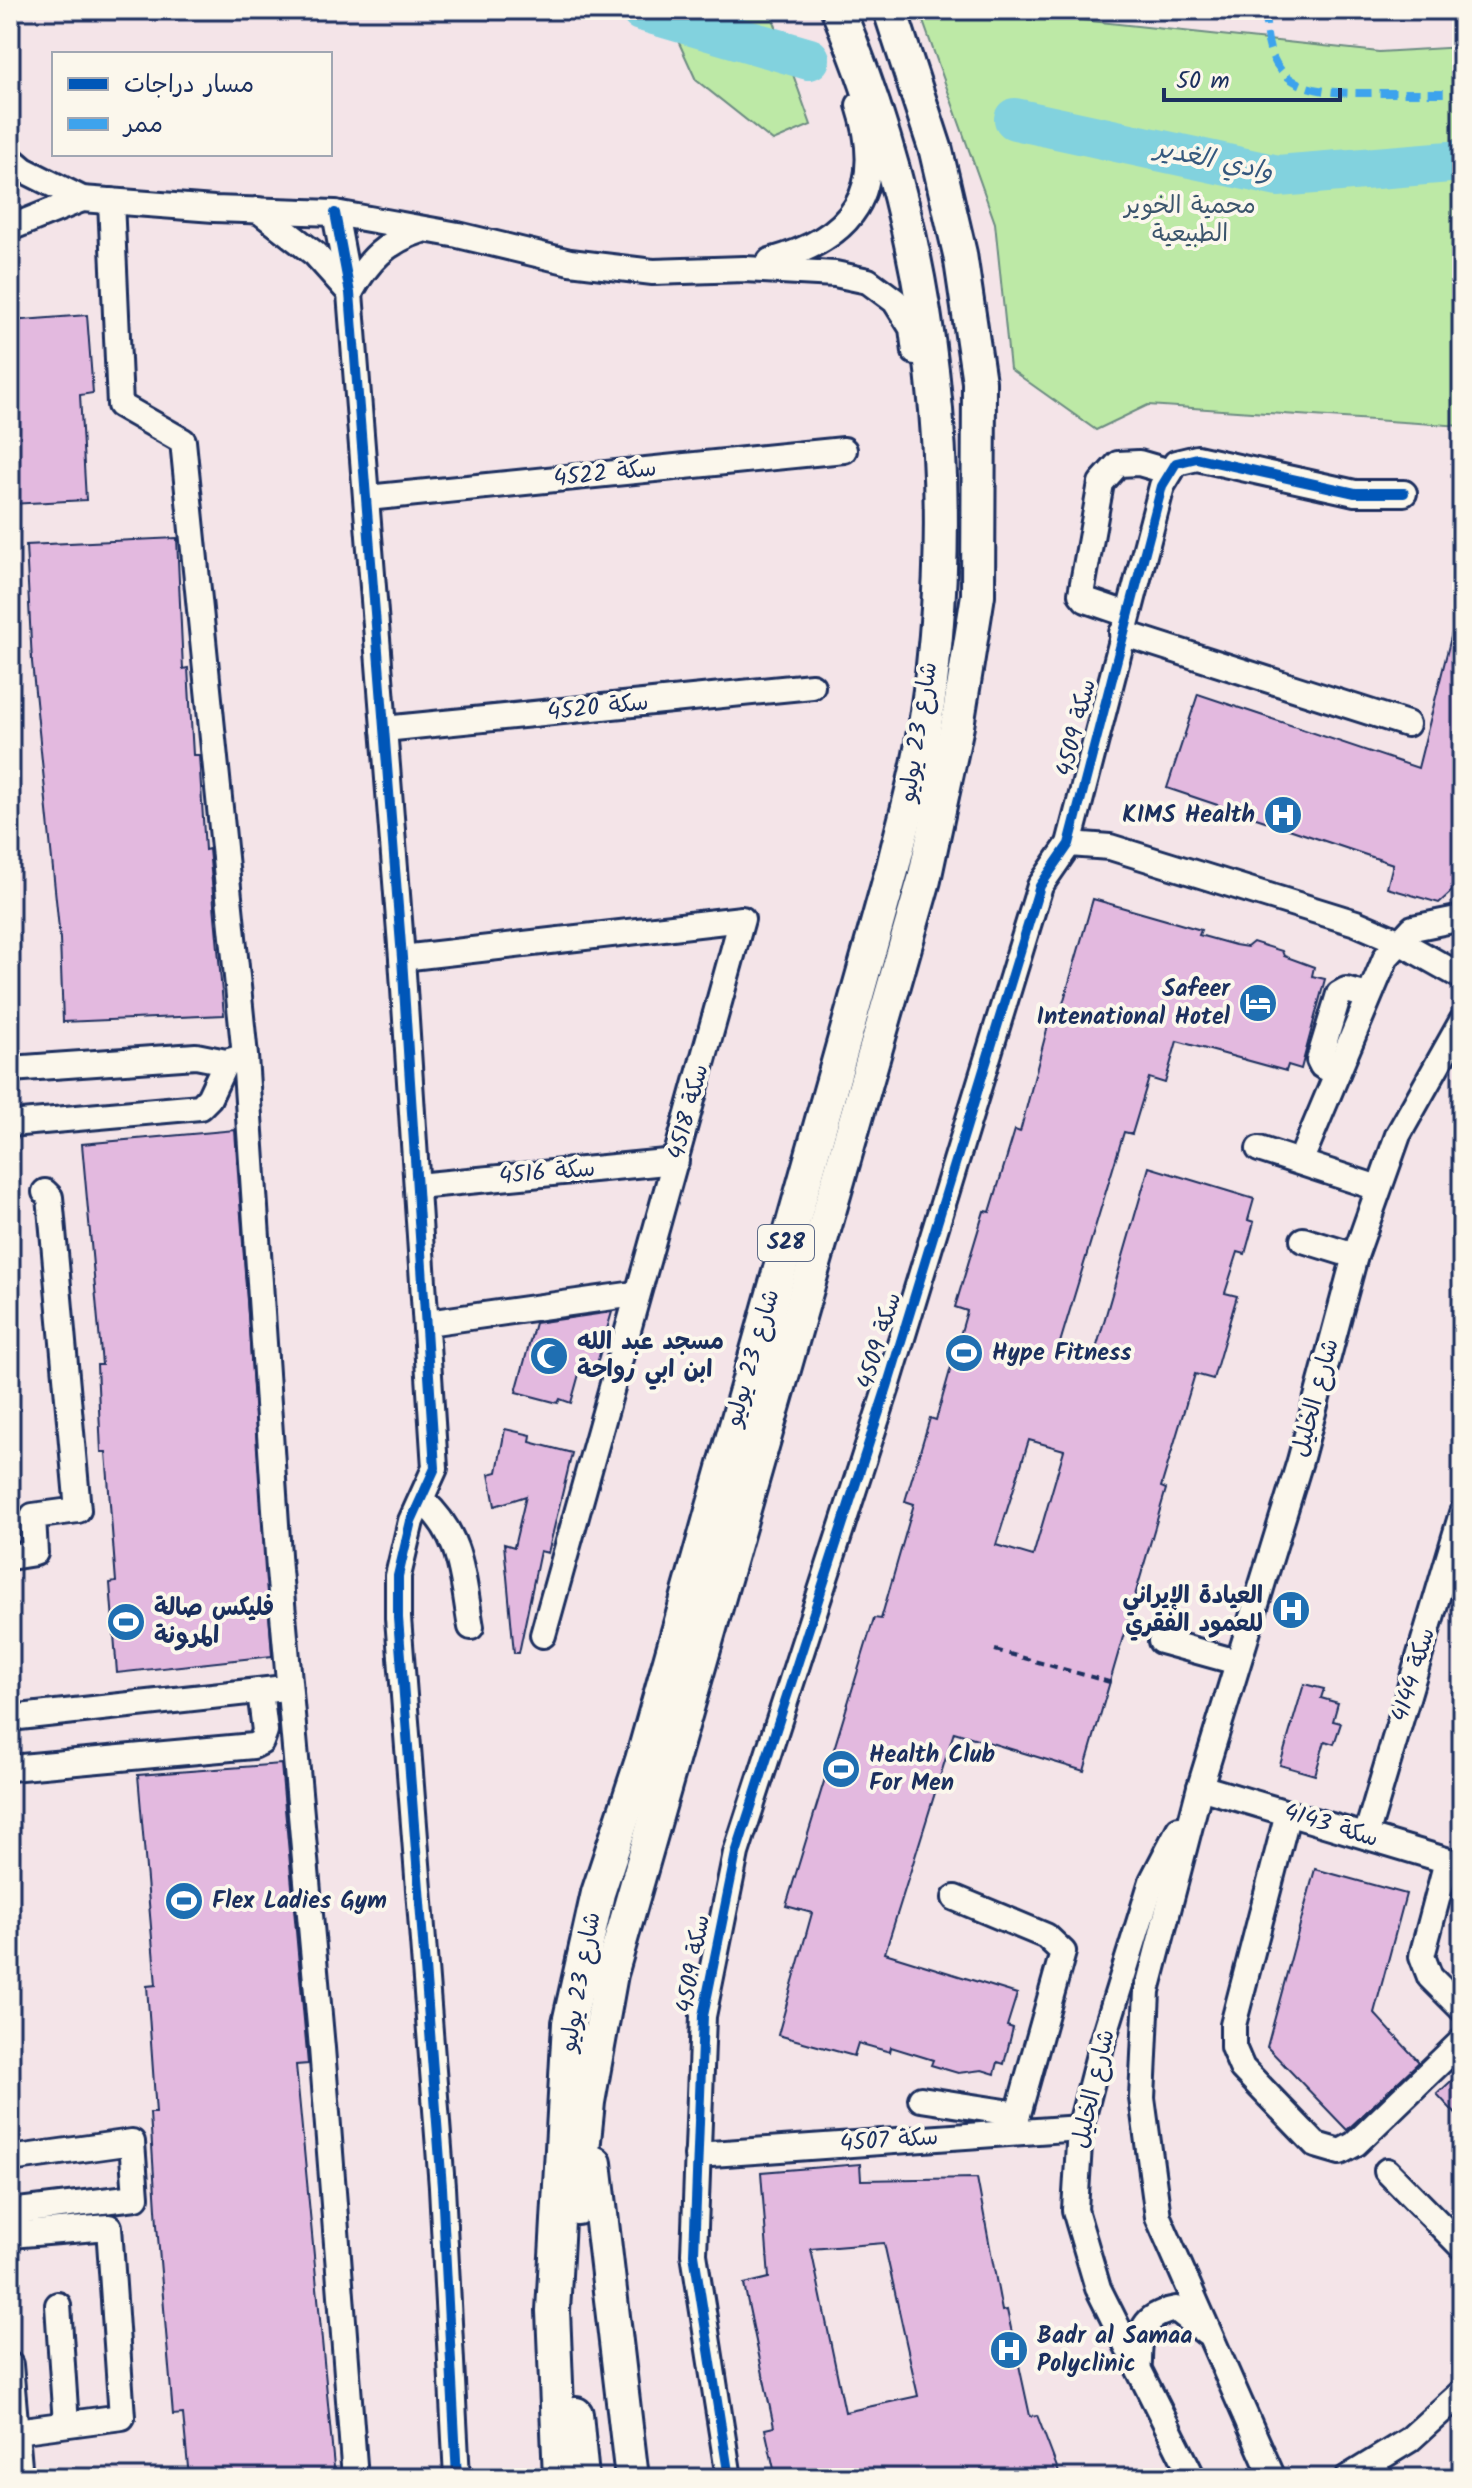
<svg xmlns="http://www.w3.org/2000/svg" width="1472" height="2488" font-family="Kalam,'Playpen Sans Arabic',sans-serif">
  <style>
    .green { fill: #bde9a6; stroke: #6c8c82; stroke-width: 2 }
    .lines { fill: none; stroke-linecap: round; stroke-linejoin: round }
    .river { stroke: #82d2de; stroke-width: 42 }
    .building { fill: #e3b9df; stroke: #1b2f5e; stroke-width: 2; fill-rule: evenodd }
    .minor-casing { stroke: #1b2f5e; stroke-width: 30 }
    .major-casing { stroke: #1b2f5e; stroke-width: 38 }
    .path { stroke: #1b2f5e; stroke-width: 4; stroke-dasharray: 8 6; stroke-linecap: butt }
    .minor { stroke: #fbf7ec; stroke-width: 24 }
    .major { stroke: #fbf7ec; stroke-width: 32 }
    .quiet { stroke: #3da3ed; stroke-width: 8; stroke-dasharray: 16 8; stroke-linecap: butt }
    .cycleway-casing { stroke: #fbf7ec; stroke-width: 15 }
    .cycleway { stroke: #0057b8; stroke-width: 10 }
    .labels { text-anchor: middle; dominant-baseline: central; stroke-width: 8; stroke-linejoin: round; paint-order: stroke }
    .shield { fill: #fbf7ec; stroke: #5e6b89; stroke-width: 2 }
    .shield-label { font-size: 22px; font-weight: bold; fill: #1b2f5e }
    .park-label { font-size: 24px; fill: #3b546c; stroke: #fbf7ec }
    .street-label { font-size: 24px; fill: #1b2f5e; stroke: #fbf7ec }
    .poi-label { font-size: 24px; font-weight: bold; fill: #1b2f5e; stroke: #fbf7ec; text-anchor: start }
    .water-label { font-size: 26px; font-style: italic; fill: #35587e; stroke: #fbf7ec }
  </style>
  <rect width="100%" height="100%" fill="#f4e4e8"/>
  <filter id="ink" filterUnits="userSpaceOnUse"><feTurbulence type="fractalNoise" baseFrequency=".0125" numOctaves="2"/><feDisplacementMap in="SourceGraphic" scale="16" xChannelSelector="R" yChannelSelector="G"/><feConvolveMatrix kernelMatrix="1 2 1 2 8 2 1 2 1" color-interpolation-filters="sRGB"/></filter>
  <g filter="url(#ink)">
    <g class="green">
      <path d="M664,10H770L811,125L773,141L696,80Z"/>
      <path d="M919,10H989L1379,52L1462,47V426L1148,405L1096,430L1010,369L995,223Z"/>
    </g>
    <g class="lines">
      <g class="river">
        <path d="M641,10L809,59"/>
        <path d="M1015,119L1278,176L1462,161"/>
      </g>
    </g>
    <g class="building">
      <path d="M87,315L93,393L80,395L86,500L10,504V321Z"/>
      <path d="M177,538L183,669L188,668L193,755H199L205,850L209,849L224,1015L63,1022L60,939L32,662L26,545Z"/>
      <path d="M1455,621L1462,622V882L1439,903L1387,888L1393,864L1167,788L1198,694L1418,768Z"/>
      <path d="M1093,899L1201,930L1199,935L1235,945L1247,947L1253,942L1282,951L1284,956L1314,967L1312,976L1325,979L1301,1069L1288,1065L1286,1071L1177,1041L1165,1083L1149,1078L1132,1134L1124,1132L1059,1346L1094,1356L1149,1167L1254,1199L1248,1220L1254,1222L1245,1254L1238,1252L1225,1293L1237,1296L1213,1379L1195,1374L1161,1487L1166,1489L1084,1771L954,1732L885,1953L1017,1994L1007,2026L1013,2028L1004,2064L998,2062L995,2074L982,2070L958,2073L931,2065L933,2060L891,2047L890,2052L858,2043L854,2056L778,2035L812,1913L786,1906L874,1618L881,1619L914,1504L905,1501L930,1418L936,1420L967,1311L955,1307L984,1211L990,1212L1015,1130L1020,1132L1050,1018L1058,1021ZM1029,1440L1064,1450L1033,1556L996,1545Z"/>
      <path d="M235,1130L272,1656L117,1673L110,1583L116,1582L106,1452H101L97,1365H102L82,1144Z"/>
      <path d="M612,1312L596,1367H581L571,1403L560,1399L558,1403L516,1392L535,1323Z"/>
      <path d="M505,1429L531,1435L530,1442L572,1453L548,1553L540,1551L519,1653H514L504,1544L514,1547L526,1496L495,1506L489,1474L497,1472Z"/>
      <path d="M1304,1684L1324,1689L1321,1698L1338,1703L1333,1721L1341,1723L1334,1744L1325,1741L1315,1775L1280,1765Z"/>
      <path d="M281,1764L308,2064L296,2065L335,2478H189L183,2414L173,2415L157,2225L150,2113H156L147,1986L156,1985L138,1775Z"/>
      <path d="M1315,1869L1406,1894L1374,2013L1419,2062L1347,2130L1267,2047Z"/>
      <path d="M1462,2071V2121L1437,2094Z"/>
      <path d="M860,2164L861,2180L977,2178L1002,2311L1007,2310L1030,2416L1037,2415L1061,2478H776L765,2429L774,2427L744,2284L769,2278L761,2172ZM884,2243L918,2396L845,2412L811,2249Z"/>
    </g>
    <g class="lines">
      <defs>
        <g id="minor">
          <path d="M10,158L24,170L82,199L214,209L335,213L458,235L570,262L653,272L744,269L835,274L868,281L895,301L912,328L915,352"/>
          <path d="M111,201L120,405L183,441L245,1056L279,1570L322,2048L355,2478"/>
          <path d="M258,210L315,254L350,293C368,260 387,241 422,230"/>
          <path d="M335,213L350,293L402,958L435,1468L411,1521L398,1576V1618L442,2187L457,2478"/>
          <path d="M10,228L82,199"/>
          <path d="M770,261C853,238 887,192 859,105"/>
          <path d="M367,498L844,450"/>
          <path d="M1127,614L1086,600L1081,594L1101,483L1118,464L1139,463L1170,472"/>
          <path d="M1122,633L1407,724"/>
          <path d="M384,729L812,686"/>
          <path d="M1069,844L1110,847L1356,923L1398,941L1462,977"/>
          <path d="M402,958L742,919C677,1158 608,1395 543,1635"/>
          <path d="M10,1069L196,1056L226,1062L239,1058"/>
          <path d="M1337,1073L1322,1066L1319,1060L1339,994L1346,990L1368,996"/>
          <path d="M10,1124L200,1107L209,1098L226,1062"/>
          <path d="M1259,1149L1378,1188"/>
          <path d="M1300,1162L1386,957L1413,928L1462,918"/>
          <path d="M417,1186L676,1161"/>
          <path d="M1303,1240L1355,1256"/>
          <path d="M427,1323L635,1294"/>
          <path d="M423,1501C463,1537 462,1576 471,1627"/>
          <path d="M10,1557L35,1553L33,1516L78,1510L50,1197L45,1192"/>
          <path d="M1161,1641L1237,1662"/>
          <path d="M10,1718L276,1689"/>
          <path d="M10,1768L253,1746L261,1742L265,1731L260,1691"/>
          <path d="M1200,1787L1462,1865"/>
          <path d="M1288,1813L1233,2025V2047L1242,2068L1316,2145L1340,2152L1355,2144L1462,2041"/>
          <path d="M1179,1829L1152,1881L1102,2043L1080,2128L1075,2210L1098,2288L1193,2478"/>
          <path d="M1366,1836L1462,1513"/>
          <path d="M1447,1861L1422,1956L1430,1977L1462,2009"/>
          <path d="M955,1898L1046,1936L1063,1952L1013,2132"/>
          <path d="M921,2099L1018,2114"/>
          <path d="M697,2155L1080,2128"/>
          <path d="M10,2159L132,2142L136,2197L10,2212"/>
          <path d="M1387,2171L1462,2247"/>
          <path d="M10,2235L109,2227L122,2417L16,2431"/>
          <path d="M58,2305L66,2424"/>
          <path d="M1139,2362C1139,2331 1143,2315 1176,2309L1206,2333"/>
          <path d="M10,2365L20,2478"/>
          <path d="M729,2478L694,2254L703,2016L736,1853L887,1387L1040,886L1069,844L1162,486L1176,463L1197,458L1355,493H1404"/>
          <path d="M1273,2478L1158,2217L1142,2098L1147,1991L1200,1787L1300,1461L1355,1256L1398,1135L1462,1021"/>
          <path d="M1347,2478L1409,2440L1462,2392"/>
        </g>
        <g id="major">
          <path d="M595,2163L632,2478"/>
          <path d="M577,2208L588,2102L611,1974L924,880L957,726L978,595L979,382L960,254L936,151L890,10"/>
          <path d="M576,2414L582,2478"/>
          <path d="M560,2478L553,2311L569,2023L598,1893L642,1760L893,867C902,828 914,789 921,749C965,500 935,243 838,10"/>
        </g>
      </defs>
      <use href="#minor" class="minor-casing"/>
      <use href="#major" class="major-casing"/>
      <path class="path" d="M995,1650L1113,1683"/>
      <use href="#minor" class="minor"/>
      <use href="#major" class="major"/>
      <path class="quiet" d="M1266,10C1263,89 1309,94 1374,93C1403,93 1433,93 1462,93"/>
      <defs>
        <g id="cycleway">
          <path d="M335,213L350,293L402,958L435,1468L411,1521L398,1576V1618L442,2187L457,2478"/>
          <path d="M729,2478L694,2254L703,2016L736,1853L887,1387L1040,886L1069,844L1162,486L1176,463L1197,458L1355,493H1404"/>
        </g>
      </defs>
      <use href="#cycleway" class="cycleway-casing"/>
      <use href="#cycleway" class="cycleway"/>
    </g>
  </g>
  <defs>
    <symbol id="hospital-disc" viewBox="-11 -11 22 22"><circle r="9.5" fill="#1f6fb2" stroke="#fbf7ec"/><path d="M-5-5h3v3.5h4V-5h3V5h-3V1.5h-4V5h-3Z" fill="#fff"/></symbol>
    <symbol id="hotel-disc" viewBox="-11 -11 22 22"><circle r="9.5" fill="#1f6fb2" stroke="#fbf7ec"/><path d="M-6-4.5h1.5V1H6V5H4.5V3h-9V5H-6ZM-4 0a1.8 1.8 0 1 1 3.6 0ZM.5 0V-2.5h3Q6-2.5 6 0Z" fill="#fff"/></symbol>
    <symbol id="stadium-disc" viewBox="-11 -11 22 22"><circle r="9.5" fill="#1f6fb2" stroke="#fbf7ec"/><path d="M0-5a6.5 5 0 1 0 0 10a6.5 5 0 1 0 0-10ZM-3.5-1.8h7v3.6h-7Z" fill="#fff"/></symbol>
    <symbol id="mosque-disc" viewBox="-11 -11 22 22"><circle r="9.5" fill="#1f6fb2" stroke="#fbf7ec"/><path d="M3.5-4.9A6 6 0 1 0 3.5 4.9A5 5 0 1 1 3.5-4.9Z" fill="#fff"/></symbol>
  </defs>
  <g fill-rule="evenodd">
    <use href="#hospital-disc" x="1261" y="793" width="44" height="44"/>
    <use href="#hotel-disc" x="1236" y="981" width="44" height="44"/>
    <use href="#stadium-disc" x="942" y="1331" width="44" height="44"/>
    <use href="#mosque-disc" x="527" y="1334" width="44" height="44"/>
    <use href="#hospital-disc" x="1269" y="1588" width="44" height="44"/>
    <use href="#stadium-disc" x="104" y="1600" width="44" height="44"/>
    <use href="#stadium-disc" x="819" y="1747" width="44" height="44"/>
    <use href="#stadium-disc" x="162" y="1879" width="44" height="44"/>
    <use href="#hospital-disc" x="987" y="2328" width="44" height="44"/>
  </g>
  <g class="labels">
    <rect class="shield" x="758" y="1225" width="56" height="36" rx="6"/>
    <g class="shield-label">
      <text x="786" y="1243">S28</text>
    </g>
    <g class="park-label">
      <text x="1190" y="206">محمية الخوير<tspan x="1190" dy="28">الطبيعية</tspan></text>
    </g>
    <g class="street-label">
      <text transform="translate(605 474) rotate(-6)">سكة 4522</text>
      <text transform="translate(598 708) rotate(-6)">سكة 4520</text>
      <text transform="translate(1077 728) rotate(-76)">سكة 4509</text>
      <text transform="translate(919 732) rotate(-81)">شارع 23 يوليو</text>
      <text transform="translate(689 1112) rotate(-75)">سكة 4518</text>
      <text transform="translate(547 1173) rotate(-5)">سكة 4516</text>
      <text transform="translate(880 1341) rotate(-73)">سكة 4509</text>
      <text transform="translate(753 1358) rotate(-74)">شارع 23 يوليو</text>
      <text transform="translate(1316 1398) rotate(-75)">شارع الخليل</text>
      <text transform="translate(1414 1675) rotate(-73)">سكة 4144</text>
      <text transform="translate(1331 1826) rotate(17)">سكة 4143</text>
      <text transform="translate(694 1964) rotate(-80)">سكة 4509</text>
      <text transform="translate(581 1982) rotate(-80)">شارع 23 يوليو</text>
      <text transform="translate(1094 2089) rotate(-77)">شارع الخليل</text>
      <text transform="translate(889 2141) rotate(-4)">سكة 4507</text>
    </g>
    <g class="poi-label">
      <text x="1255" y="815" text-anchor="end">KIMS Health</text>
      <text x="1230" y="989" text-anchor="end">Safeer<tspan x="1230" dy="28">Intenational Hotel</tspan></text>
      <text x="577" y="1342">مسجد عبد الله<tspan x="577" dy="28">ابن ابي رواحة</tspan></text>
      <text x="992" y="1353">Hype Fitness</text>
      <text x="1263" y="1596" text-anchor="end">العيادة الإيراني<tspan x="1263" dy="28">للعمود الفقري</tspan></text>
      <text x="154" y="1608">فليكس صالة<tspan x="154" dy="28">المرونة</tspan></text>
      <text x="869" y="1755">Health Club<tspan x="869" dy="28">For Men</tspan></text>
      <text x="212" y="1901">Flex Ladies Gym</text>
      <text x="1037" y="2336">Badr al Samaa<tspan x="1037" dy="28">Polyclinic</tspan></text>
    </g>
    <g class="water-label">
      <text transform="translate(1214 161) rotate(12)">وادي الغدير</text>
    </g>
  </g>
  <rect width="1472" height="2488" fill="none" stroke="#fbf7ec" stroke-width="40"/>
  <rect x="20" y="20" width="1432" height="2448" fill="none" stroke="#1b2f5e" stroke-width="3" filter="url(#ink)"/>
  <rect x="52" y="52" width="280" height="104" fill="#fbf7ec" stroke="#a1a7b3" stroke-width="2"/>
  <rect x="68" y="78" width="40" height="12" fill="#0057b8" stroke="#a1a7b3" stroke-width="2"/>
  <text x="124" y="92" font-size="24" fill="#1b2f5e">مسار دراجات</text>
  <rect x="68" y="118" width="40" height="12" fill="#3da3ed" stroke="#a1a7b3" stroke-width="2"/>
  <text x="124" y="132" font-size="24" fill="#1b2f5e">ممر</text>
  <path d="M1164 88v12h176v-12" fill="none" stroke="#1b2f5e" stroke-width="4"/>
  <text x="1176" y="88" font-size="24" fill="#1b2f5e" stroke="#fbf7ec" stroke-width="6" paint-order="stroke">50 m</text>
</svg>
